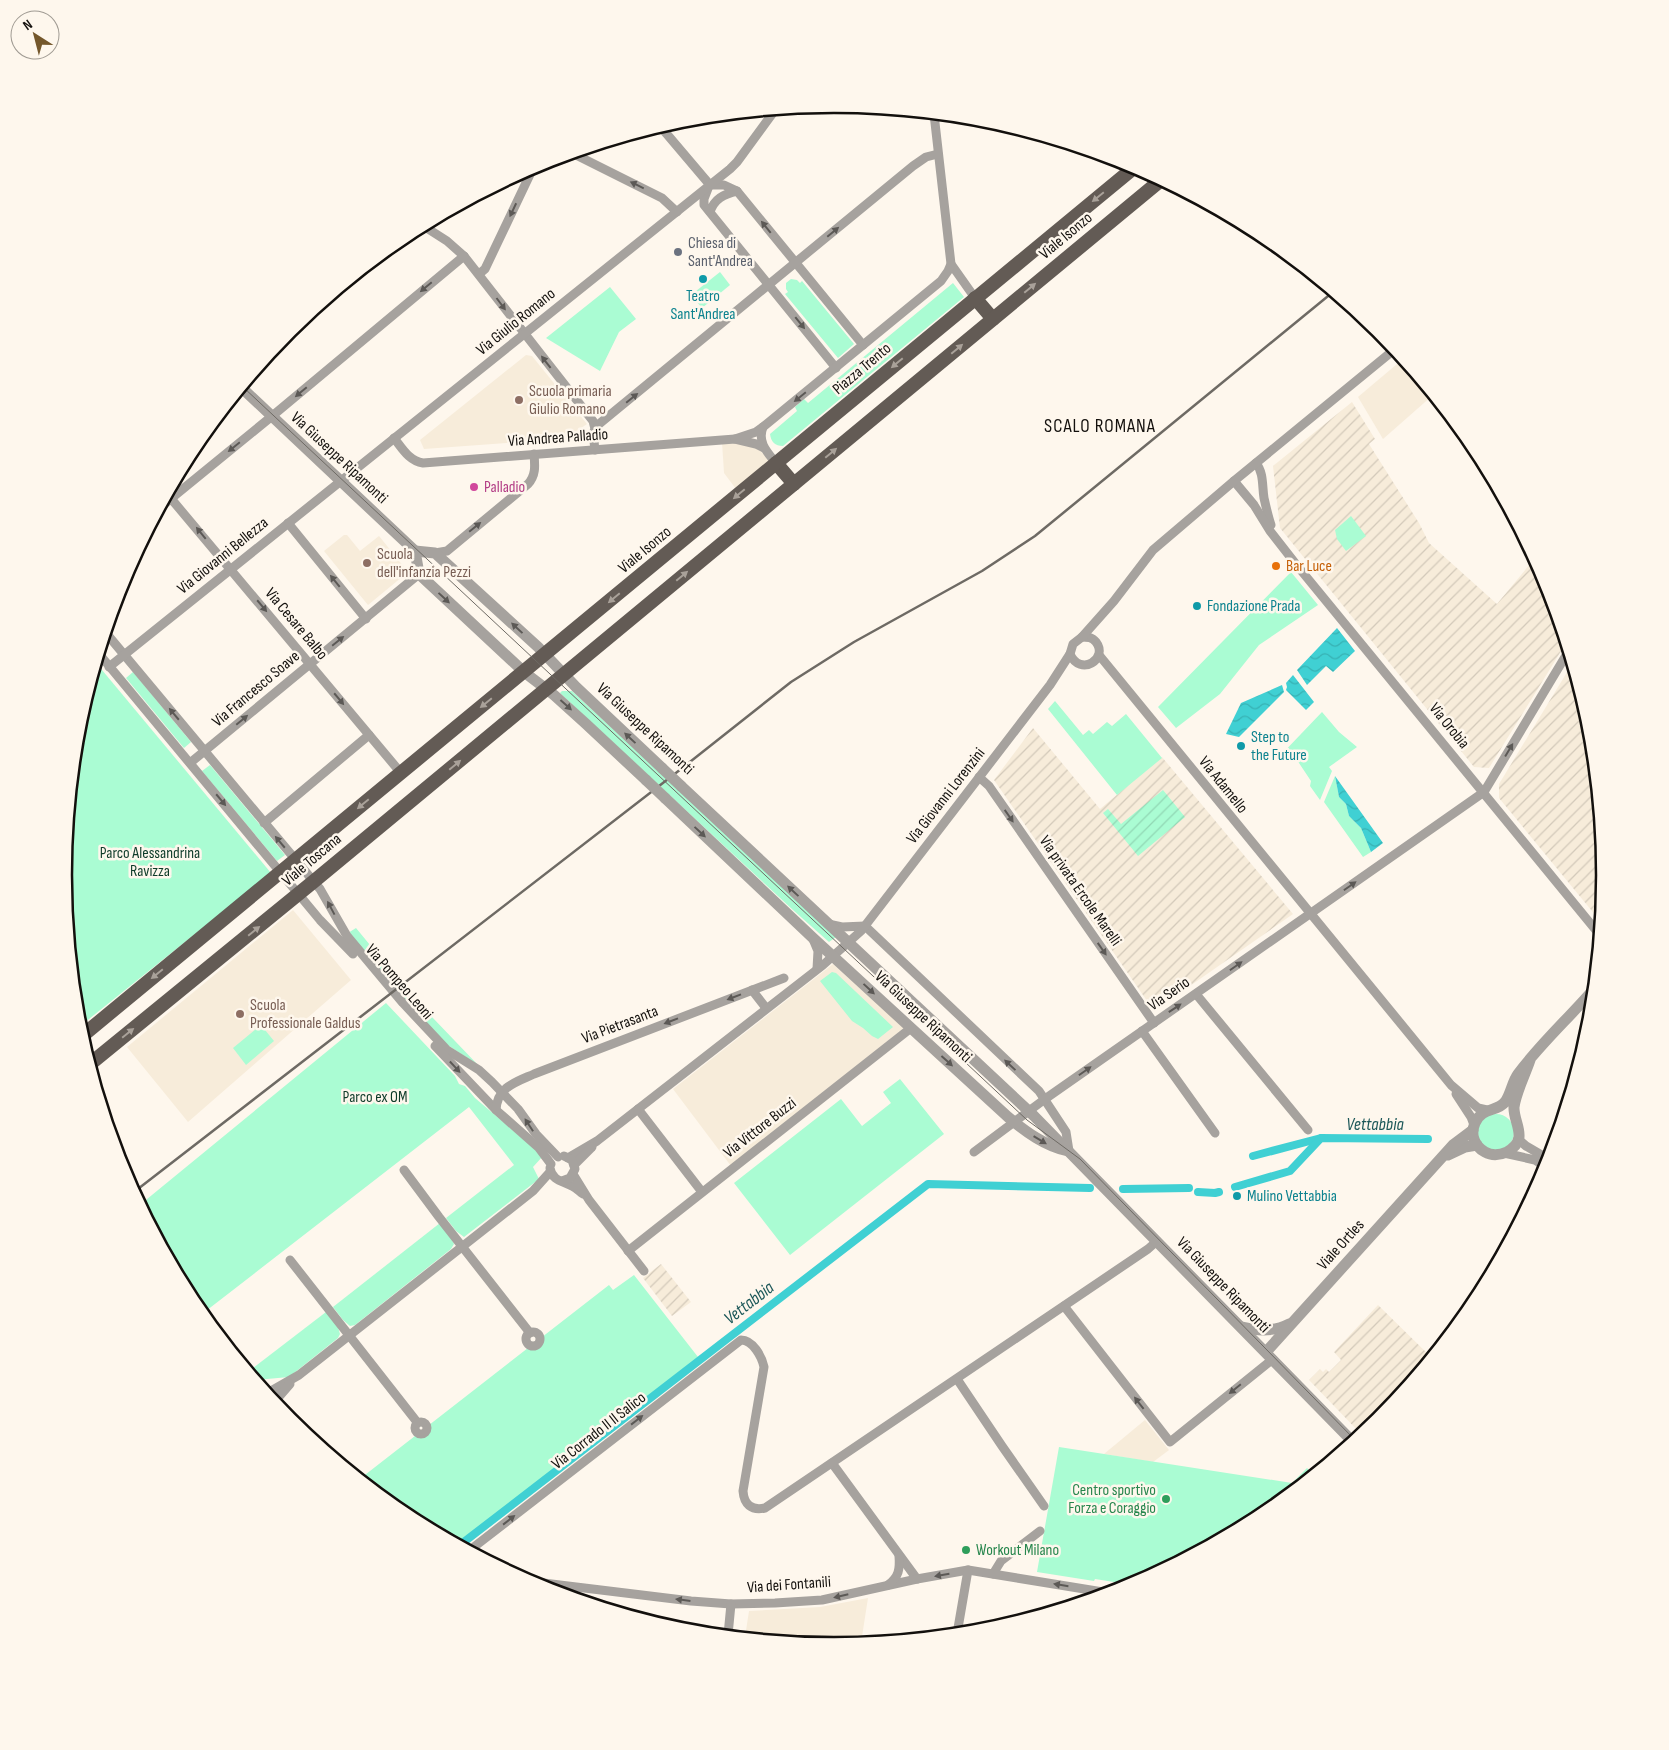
<svg xmlns="http://www.w3.org/2000/svg" width="1669" height="1750" font-family="'Sofia Sans Condensed',sans-serif">
  <style>
    .built { fill: #f7ecda }
    .industrial { fill: url(#industrial-furrows) }
    .green { fill: #aafcd3 }
    .garden { fill: url(#garden-furrows) }
    .water { fill: url(#water-waves) }
    .lines { fill: none; stroke-linecap: round; stroke-linejoin: round }
    .canal { stroke: #40d0d3; stroke-width: 8 }
    .minor { stroke: #a6a29e; stroke-width: 9 }
    .tertiary { stroke: #a6a29e; stroke-width: 11 }
    .primary { stroke: #635b55; stroke-width: 14 }
    .tram { stroke: #6e6a64; stroke-width: 1 }
    .rail { stroke: #6e6a64; stroke-width: 2.5 }
    .tertiary-bridge { stroke: #a6a29e; stroke-width: 11 }
    .oneway { fill: #5c5956 }
    .oneway2 { fill: #a9a199 }
    .worship-dot { fill: #6b7280; stroke: #fef7ed; stroke-width: 2 }
    .culture-dot { fill: #0f9aa8; stroke: #fef7ed; stroke-width: 2 }
    .education-dot { fill: #8d6e63; stroke: #fef7ed; stroke-width: 2 }
    .hotel-dot { fill: #d1479c; stroke: #fef7ed; stroke-width: 2 }
    .food-dot { fill: #e8710a; stroke: #fef7ed; stroke-width: 2 }
    .leisure-dot { fill: #2e9e5b; stroke: #fef7ed; stroke-width: 2 }
    .labels { text-anchor: middle; dominant-baseline: central; stroke-width: 5; stroke-linejoin: round; paint-order: stroke }
    .street-label { font-size: 16px; fill: #13100d; stroke: #fef7ed }
    .worship-label { font-size: 16px; fill: #5b616d; stroke: #fef7ed; text-anchor: start }
    .culture-label { font-size: 16px; fill: #0d838f; stroke: #fef7ed; text-anchor: start }
    .education-label { font-size: 16px; fill: #785e54; stroke: #fef7ed; text-anchor: start }
    .hotel-label { font-size: 16px; fill: #b23c85; stroke: #fef7ed; text-anchor: start }
    .food-label { font-size: 16px; fill: #c56008; stroke: #fef7ed; text-anchor: start }
    .park-label { font-size: 16px; fill: #0e3b29; stroke: #fef7ed }
    .leisure-label { font-size: 16px; fill: #27864d; stroke: #fef7ed; text-anchor: end }
    .water-label { font-size: 18px; font-style: italic; fill: #1d5859; stroke: #fef7ed }
    .quarter-label { font-size: 19px; letter-spacing: 1px; fill: #13100d; stroke: #fef7ed }
    .rim { fill: none; stroke: #13100d; stroke-width: 2.5 }
  </style>
  <defs>
    <pattern id="industrial-furrows" width="10" height="10" patternUnits="userSpaceOnUse" patternTransform="scale(1.25)"><rect width="10" height="10" fill="#f7ecda"/><path d="M-1 1l2-2M0 10L10 0M9 11l2-2" fill="none" stroke="#d3c9ba"/></pattern>
    <pattern id="garden-furrows" width="10" height="10" patternUnits="userSpaceOnUse" patternTransform="scale(1.25)"><rect width="10" height="10" fill="#aafcd3"/><path d="M-1 1l2-2M0 10L10 0M9 11l2-2" fill="none" stroke="#91d7b4"/></pattern>
    <pattern id="water-waves" width="16" height="10" patternUnits="userSpaceOnUse" patternTransform="scale(1.25)"><rect width="16" height="10" fill="#40d0d3"/><path d="M0 5q4-4 8 0t8 0" fill="none" stroke="#37b2b4"/></pattern>
  </defs>
  <rect width="100%" height="100%" fill="#fef7ed"/>
  <g class="built">
    <path d="M526,355L532,356L587,424L571,435L563,439L424,449L420,440Z"/>
    <path d="M1403,359L1433,395L1383,439L1358,397Z"/>
    <path d="M722,442L752,444L775,463L739,493L724,473Z"/>
    <path d="M344,535H347L360,551L379,536L408,572L368,605L324,551Z"/>
    <path d="M293,910L351,980L188,1122L127,1047Z"/>
    <path d="M833,964L904,1028L731,1166L673,1089Z"/>
    <path d="M1145,1420L1169,1450L1153,1462L1104,1454Z"/>
    <path d="M868,1598L861,1643L834,1646L745,1637L749,1611L820,1607Z"/>
  </g>
  <g class="industrial">
    <path d="M1352,402L1375,439L1369,444L1419,523L1429,543L1497,604L1535,558L1547,580L1566,643L1489,768L1474,767L1280,528L1273,466Z"/>
    <path d="M1572,664L1590,725L1605,875L1601,922L1499,798V784Z"/>
    <path d="M1033,728L1100,809L1162,757L1293,914L1154,1011L994,780Z"/>
    <path d="M661,1264L691,1302L672,1316L643,1278Z"/>
    <path d="M1378,1305L1431,1357L1379,1420L1362,1435L1309,1380L1320,1369L1323,1372L1326,1369L1329,1372L1341,1360L1334,1352Z"/>
  </g>
  <g class="green">
    <path d="M720,272L730,285L702,308L691,295Z"/>
    <path d="M791,279L797,280L800,283L802,281L854,344L838,358L785,294L788,292L786,289V283Z"/>
    <path d="M953,283L964,297L783,446C775,446 771,442 770,434L797,411L795,407L804,399L808,403Z"/>
    <path d="M610,287L636,319L619,332L600,371L546,338Z"/>
    <path d="M1351,516L1366,536L1346,551L1337,539L1335,530Z"/>
    <path d="M1291,572L1318,605L1259,645L1220,694L1176,728L1158,707Z"/>
    <path d="M97,664L271,873L79,1027L64,875L79,724Z"/>
    <path d="M133,672L191,742L184,748L126,678Z"/>
    <path d="M562,691H572L836,937L829,942L793,910L560,693Z"/>
    <path d="M1055,701L1083,735L1089,730L1093,734L1107,722L1112,726L1126,714L1162,758L1117,795L1048,709Z"/>
    <path d="M1322,712L1339,732L1357,747L1329,767L1332,771L1320,800L1310,786L1311,781L1293,754L1284,762L1279,757Z"/>
    <path d="M210,765L285,855L277,861L202,771Z"/>
    <path d="M1335,776L1339,797L1346,804L1349,816L1361,828L1371,852L1363,857L1324,802Z"/>
    <path d="M356,928L393,973C396,982 400,989 409,993L478,1065L446,1044L413,1008L348,933Z"/>
    <path d="M832,972L836,973L893,1027L878,1039L872,1036L863,1028L852,1021L820,981Z"/>
    <path d="M386,1003L455,1076L459,1084L465,1086L475,1098L543,1156L533,1167L539,1179L464,1237L456,1231L446,1218L514,1165L469,1107L202,1314L193,1303L141,1204Z"/>
    <path d="M261,1025L274,1041L246,1065L233,1048Z"/>
    <path d="M900,1079L944,1134L790,1255L734,1183L841,1099L862,1126L891,1103L883,1092Z"/>
    <circle cx="1496" cy="1132" r="18"/>
    <path d="M440,1223L450,1236L454,1244L451,1249L355,1325L350,1326L343,1320L333,1307Z"/>
    <path d="M634,1275L698,1357L467,1536L456,1542L406,1516L361,1478L609,1285L613,1290Z"/>
    <path d="M326,1312L337,1324L340,1334L338,1338L289,1377L256,1380L249,1371Z"/>
    <path d="M1059,1447L1292,1483L1307,1468L1313,1474L1262,1516L1133,1585L1095,1579L1094,1581L1037,1572Z"/>
  </g>
  <path class="garden" d="M1163,790L1185,817L1138,856L1103,813L1108,809L1121,824Z"/>
  <g class="water">
    <path d="M1337,628L1355,651L1333,672L1326,666L1307,685L1297,670Z"/>
    <path d="M1293,675L1314,702L1306,710L1286,690L1287,687L1286,683Z"/>
    <path d="M1282,685L1284,692L1239,737L1226,734L1241,703Z"/>
    <path d="M1335,776L1383,843L1371,852L1361,828L1349,816L1346,804L1339,797Z"/>
  </g>
  <g class="lines">
    <g class="canal">
      <path d="M1253,1156L1321,1138"/>
      <path d="M1235,1187L1290,1171L1321,1138L1428,1139"/>
      <path d="M1123,1189L1189,1188"/>
      <path d="M1198,1192L1215,1193L1219,1192"/>
      <path d="M460,1545L928,1184L1090,1188"/>
    </g>
    <g class="minor">
      <path d="M660,126L710,185"/>
      <path d="M572,153L662,198L677,212"/>
      <path d="M710,185H724L737,191L863,345"/>
      <path d="M709,186L704,199V205L836,368"/>
      <path d="M710,212C714,199 724,194 737,191"/>
      <path d="M422,225L447,241L464,256L593,421L595,429"/>
      <path d="M951,264L975,298"/>
      <path d="M479,274L485,269L534,166"/>
      <path d="M763,427C757,442 767,452 776,463"/>
      <path d="M394,438C402,448 409,461 423,463L735,439L756,444L764,448"/>
      <path d="M735,439L756,432L763,427L941,281L948,271L951,264L934,114"/>
      <path d="M595,450L593,433L599,424L913,166L926,157L938,154"/>
      <path d="M1256,463C1264,473 1262,486 1264,498C1266,507 1268,516 1271,525"/>
      <path d="M1234,481L1254,505L1270,531L1295,563L1599,934"/>
      <path d="M168,495L401,773"/>
      <path d="M162,506L271,417L464,256"/>
      <path d="M288,523L366,619"/>
      <path d="M435,553L447,551L528,484C536,475 535,466 534,454"/>
      <path d="M106,633L320,889L347,936L403,1003L447,1050L479,1070L492,1082L518,1109L536,1134L558,1157"/>
      <path d="M1070,654C1080,677 1109,659 1096,642C1092,637 1088,637 1082,637"/>
      <path d="M100,655L320,920L353,954"/>
      <path d="M1099,655L1451,1085L1478,1108L1487,1110"/>
      <path d="M109,667L730,169L737,162L775,110"/>
      <path d="M190,763L419,574"/>
      <path d="M979,777L989,786L1154,1023"/>
      <path d="M264,823L369,735"/>
      <path d="M828,924L842,927L865,926"/>
      <path d="M865,926L1039,1091L1066,1132L1069,1151"/>
      <path d="M813,939L818,951L817,969"/>
      <path d="M752,990L766,1008"/>
      <path d="M1196,994L1308,1130"/>
      <path d="M1142,1031L1215,1133"/>
      <path d="M435,1046L496,1110L539,1148L551,1164"/>
      <path d="M1456,1094L1471,1117L1474,1125"/>
      <path d="M638,1109L702,1192"/>
      <path d="M496,1110C497,1087 516,1082 534,1074L784,978"/>
      <path d="M1518,1139L1526,1146L1550,1160"/>
      <path d="M974,1152L1045,1099L1484,792L1568,652"/>
      <path d="M1504,1153L1535,1160L1547,1168"/>
      <path d="M568,1158L597,1141L823,965L861,931L1050,685L1070,654L1073,644L1082,637L1114,601L1153,550L1234,481L1395,349"/>
      <path d="M574,1165L592,1147"/>
      <path d="M550,1168C552,1181 563,1181 572,1186C576,1188 579,1191 583,1194"/>
      <path d="M404,1170L439,1217L530,1333"/>
      <path d="M573,1174L589,1200L644,1271"/>
      <path d="M562,1181L570,1178L575,1169L572,1160L564,1156"/>
      <path d="M628,1251L911,1028"/>
      <path d="M290,1260L417,1422"/>
      <path d="M1064,1306L1170,1442L1273,1359"/>
      <circle cx="533" cy="1339" r="7"/>
      <path d="M957,1379L1002,1446L1044,1506"/>
      <path d="M271,1391L299,1375L533,1191L550,1172"/>
      <path d="M277,1399L290,1384"/>
      <circle cx="421" cy="1428" r="6"/>
      <path d="M832,1463L917,1579"/>
      <path d="M470,1550L741,1340C753,1340 762,1357 764,1367L743,1491C744,1504 751,1511 765,1508L1148,1249L1157,1241"/>
      <path d="M993,1574L1001,1561L1040,1531"/>
      <path d="M527,1581L691,1601L731,1604L775,1603L822,1600L917,1579L968,1570L1109,1593"/>
      <path d="M888,1585C899,1577 900,1569 899,1556"/>
      <path d="M957,1634L968,1570"/>
      <path d="M728,1635L731,1604"/>
    </g>
    <g class="tertiary">
      <path d="M242,388L415,551L419,574L524,672L554,695L585,723L646,780"/>
      <path d="M415,551L435,553L538,647L576,687L662,768"/>
      <path d="M681,786L1034,1116L1353,1442"/>
      <path d="M665,798L813,938L1008,1117C1026,1132 1045,1146 1068,1151"/>
      <path d="M1530,1060C1525,1075 1516,1092 1514,1107C1513,1123 1530,1139 1507,1152C1500,1155 1492,1156 1485,1152C1474,1146 1470,1134 1475,1123C1482,1107 1497,1112 1505,1102C1511,1094 1512,1082 1518,1074C1540,1044 1569,1018 1594,989"/>
      <path d="M1448,1155L1465,1147L1477,1145"/>
      <path d="M1242,1327C1258,1331 1274,1332 1289,1324"/>
      <path d="M1266,1352L1453,1145L1473,1130"/>
    </g>
    <g class="primary">
      <path d="M975,298L993,319"/>
      <path d="M776,463L794,484"/>
      <path d="M82,1036L1136,166"/>
      <path d="M90,1064L313,882L1161,180"/>
    </g>
    <path class="tram" d="M243,387L1027,1120L1080,1159L1355,1440"/>
    <path class="rail" d="M134,1192L681,769L791,682L854,642L982,571L1035,536L1333,292"/>
    <g class="tertiary-bridge">
      <path d="M662,768L681,786"/>
      <path d="M646,780L665,798"/>
    </g>
  </g>
  <defs><path id="oneway-solid" d="M-6-.8H1V-3.2L6.5 0L1 3.2V.8H-6Z" transform="scale(1.25)"/></defs>
  <g class="oneway">
    <use href="#oneway-solid" transform="translate(637 185) rotate(-154)"/>
    <use href="#oneway-solid" transform="translate(513 210) rotate(115)"/>
    <use href="#oneway-solid" transform="translate(766 227) rotate(-129)"/>
    <use href="#oneway-solid" transform="translate(833 232) rotate(-40)"/>
    <use href="#oneway-solid" transform="translate(426 287) rotate(140)"/>
    <use href="#oneway-solid" transform="translate(501 304) rotate(53)"/>
    <use href="#oneway-solid" transform="translate(800 323) rotate(51)"/>
    <use href="#oneway-solid" transform="translate(546 362) rotate(-128)"/>
    <use href="#oneway-solid" transform="translate(301 392) rotate(140)"/>
    <use href="#oneway-solid" transform="translate(800 397) rotate(141)"/>
    <use href="#oneway-solid" transform="translate(632 398) rotate(-39)"/>
    <use href="#oneway-solid" transform="translate(234 447) rotate(141)"/>
    <use href="#oneway-solid" transform="translate(475 527) rotate(-39)"/>
    <use href="#oneway-solid" transform="translate(201 533) rotate(-129)"/>
    <use href="#oneway-solid" transform="translate(335 581) rotate(-129)"/>
    <use href="#oneway-solid" transform="translate(444 598) rotate(43)"/>
    <use href="#oneway-solid" transform="translate(262 606) rotate(50)"/>
    <use href="#oneway-solid" transform="translate(517 628) rotate(-137)"/>
    <use href="#oneway-solid" transform="translate(338 641) rotate(-39)"/>
    <use href="#oneway-solid" transform="translate(339 699) rotate(50)"/>
    <use href="#oneway-solid" transform="translate(566 705) rotate(42)"/>
    <use href="#oneway-solid" transform="translate(174 714) rotate(-130)"/>
    <use href="#oneway-solid" transform="translate(242 720) rotate(-40)"/>
    <use href="#oneway-solid" transform="translate(630 738) rotate(-137)"/>
    <use href="#oneway-solid" transform="translate(1509 750) rotate(-59)"/>
    <use href="#oneway-solid" transform="translate(221 800) rotate(50)"/>
    <use href="#oneway-solid" transform="translate(1009 816) rotate(55)"/>
    <use href="#oneway-solid" transform="translate(700 832) rotate(43)"/>
    <use href="#oneway-solid" transform="translate(280 842) rotate(-130)"/>
    <use href="#oneway-solid" transform="translate(1350 886) rotate(-35)"/>
    <use href="#oneway-solid" transform="translate(793 891) rotate(-137)"/>
    <use href="#oneway-solid" transform="translate(331 908) rotate(-118)"/>
    <use href="#oneway-solid" transform="translate(1102 949) rotate(55)"/>
    <use href="#oneway-solid" transform="translate(1236 966) rotate(-35)"/>
    <use href="#oneway-solid" transform="translate(869 989) rotate(43)"/>
    <use href="#oneway-solid" transform="translate(734 997) rotate(159)"/>
    <use href="#oneway-solid" transform="translate(1175 1008) rotate(-34)"/>
    <use href="#oneway-solid" transform="translate(671 1021) rotate(159)"/>
    <use href="#oneway-solid" transform="translate(947 1061) rotate(42)"/>
    <use href="#oneway-solid" transform="translate(1010 1065) rotate(-137)"/>
    <use href="#oneway-solid" transform="translate(455 1067) rotate(47)"/>
    <use href="#oneway-solid" transform="translate(1085 1071) rotate(-35)"/>
    <use href="#oneway-solid" transform="translate(529 1125) rotate(-123)"/>
    <use href="#oneway-solid" transform="translate(1040 1140) rotate(31)"/>
    <use href="#oneway-solid" transform="translate(1235 1389) rotate(141)"/>
    <use href="#oneway-solid" transform="translate(1139 1403) rotate(-128)"/>
    <use href="#oneway-solid" transform="translate(637 1420) rotate(-38)"/>
    <use href="#oneway-solid" transform="translate(509 1520) rotate(-38)"/>
    <use href="#oneway-solid" transform="translate(942 1575) rotate(170)"/>
    <use href="#oneway-solid" transform="translate(1061 1585) rotate(-171)"/>
    <use href="#oneway-solid" transform="translate(841 1596) rotate(167)"/>
    <use href="#oneway-solid" transform="translate(683 1600) rotate(-173)"/>
  </g>
  <g class="oneway2">
    <use href="#oneway-solid" transform="translate(1098 197) rotate(141)"/>
    <use href="#oneway-solid" transform="translate(1030 288) rotate(-40)"/>
    <use href="#oneway-solid" transform="translate(957 349) rotate(-40)"/>
    <use href="#oneway-solid" transform="translate(897 363) rotate(140)"/>
    <use href="#oneway-solid" transform="translate(831 453) rotate(-40)"/>
    <use href="#oneway-solid" transform="translate(739 494) rotate(140)"/>
    <use href="#oneway-solid" transform="translate(682 576) rotate(-40)"/>
    <use href="#oneway-solid" transform="translate(614 598) rotate(140)"/>
    <use href="#oneway-solid" transform="translate(486 703) rotate(141)"/>
    <use href="#oneway-solid" transform="translate(455 765) rotate(-40)"/>
    <use href="#oneway-solid" transform="translate(363 804) rotate(140)"/>
    <use href="#oneway-solid" transform="translate(254 931) rotate(-39)"/>
    <use href="#oneway-solid" transform="translate(157 974) rotate(141)"/>
    <use href="#oneway-solid" transform="translate(128 1033) rotate(-39)"/>
  </g>
  <circle class="worship-dot" cx="678" cy="252" r="5"/>
  <g class="culture-dot">
    <circle cx="703" cy="279" r="5"/>
    <circle cx="1197" cy="606" r="5"/>
    <circle cx="1241" cy="746" r="5"/>
    <circle cx="1237" cy="1196" r="5"/>
  </g>
  <g class="education-dot">
    <circle cx="519" cy="400" r="5"/>
    <circle cx="367" cy="563" r="5"/>
    <circle cx="240" cy="1014" r="5"/>
  </g>
  <circle class="hotel-dot" cx="474" cy="487" r="5"/>
  <circle class="food-dot" cx="1276" cy="566" r="5"/>
  <g class="leisure-dot">
    <circle cx="1166" cy="1499" r="5"/>
    <circle cx="966" cy="1550" r="5"/>
  </g>
  <g class="labels">
    <g class="street-label">
      <text transform="translate(1066 236) rotate(-40)">Viale Isonzo</text>
      <text transform="translate(516 322) rotate(-39)">Via Giulio Romano</text>
      <text transform="translate(862 369) rotate(-40)">Piazza Trento</text>
      <text transform="translate(558 438) rotate(-4)">Via Andrea Palladio</text>
      <text transform="translate(339 458) rotate(43)">Via Giuseppe Ripamonti</text>
      <text transform="translate(645 550) rotate(-40)">Viale Isonzo</text>
      <text transform="translate(223 556) rotate(-39)">Via Giovanni Bellezza</text>
      <text transform="translate(296 624) rotate(50)">Via Cesare Balbo</text>
      <text transform="translate(256 689) rotate(-40)">Via Francesco Soave</text>
      <text transform="translate(1449 726) rotate(51)">Via Orobia</text>
      <text transform="translate(645 729) rotate(43)">Via Giuseppe Ripamonti</text>
      <text transform="translate(1223 785) rotate(51)">Via Adamello</text>
      <text transform="translate(946 796) rotate(-52)">Via Giovanni Lorenzini</text>
      <text transform="translate(312 860) rotate(-40)">Viale Toscana</text>
      <text transform="translate(1080 891) rotate(55)">Via privata Ercole Marelli</text>
      <text transform="translate(399 982) rotate(49)">Via Pompeo Leoni</text>
      <text transform="translate(1169 994) rotate(-35)">Via Serio</text>
      <text transform="translate(923 1017) rotate(43)">Via Giuseppe Ripamonti</text>
      <text transform="translate(620 1025) rotate(-21)">Via Pietrasanta</text>
      <text transform="translate(760 1128) rotate(-38)">Via Vittore Buzzi</text>
      <text transform="translate(1341 1245) rotate(-48)">Viale Ortles</text>
      <text transform="translate(1223 1285) rotate(46)">Via Giuseppe Ripamonti</text>
      <text transform="translate(599 1431) rotate(-38)">Via Corrado II Il Salico</text>
      <text transform="translate(789 1585) rotate(-4)">Via dei Fontanili</text>
    </g>
    <g class="worship-label">
      <text x="688" y="243">Chiesa di<tspan x="688" dy="18">Sant'Andrea</tspan></text>
    </g>
    <g class="culture-label">
      <text x="703" y="296" text-anchor="middle">Teatro<tspan x="703" dy="18">Sant'Andrea</tspan></text>
      <text x="1207" y="606">Fondazione Prada</text>
      <text x="1251" y="737">Step to<tspan x="1251" dy="18">the Future</tspan></text>
      <text x="1247" y="1196">Mulino Vettabbia</text>
    </g>
    <g class="education-label">
      <text x="529" y="391">Scuola primaria<tspan x="529" dy="18">Giulio Romano</tspan></text>
      <text x="377" y="554">Scuola<tspan x="377" dy="18">dell'infanzia Pezzi</tspan></text>
      <text x="250" y="1005">Scuola<tspan x="250" dy="18">Professionale Galdus</tspan></text>
    </g>
    <g class="hotel-label">
      <text x="484" y="487">Palladio</text>
    </g>
    <g class="food-label">
      <text x="1286" y="566">Bar Luce</text>
    </g>
    <g class="park-label">
      <text x="150" y="853">Parco Alessandrina<tspan x="150" dy="18">Ravizza</tspan></text>
      <text x="375" y="1097">Parco ex OM</text>
    </g>
    <g class="leisure-label">
      <text x="1156" y="1490">Centro sportivo<tspan x="1156" dy="18">Forza e Coraggio</tspan></text>
      <text x="976" y="1550" text-anchor="start">Workout Milano</text>
    </g>
    <g class="water-label">
      <text x="1375" y="1124">Vettabbia</text>
      <text transform="translate(749 1303) rotate(-38)">Vettabbia</text>
    </g>
    <g class="quarter-label">
      <text x="1100" y="426">SCALO ROMANA</text>
    </g>
  </g>
  <path d="M0 0H1669V1750H0ZM72 875a762 762 0 1 1 1524 0a762 762 0 1 1-1524 0Z" fill="#fef7ed" fill-rule="evenodd"/>
  <path class="rim" d="M72 875a762 762 0 1 1 1524 0a762 762 0 1 1-1524 0Z"/>
  <g transform="translate(35 35) rotate(324)"><circle r="24" fill="#fef7ed" stroke="#a09b93"/>
  <path d="M0-4L9 19L0 12L-9 19Z" fill="#74572b"/>
  <text y="-8" font-size="14" font-weight="bold" text-anchor="middle" fill="#13100d">N</text>
  </g>
</svg>
